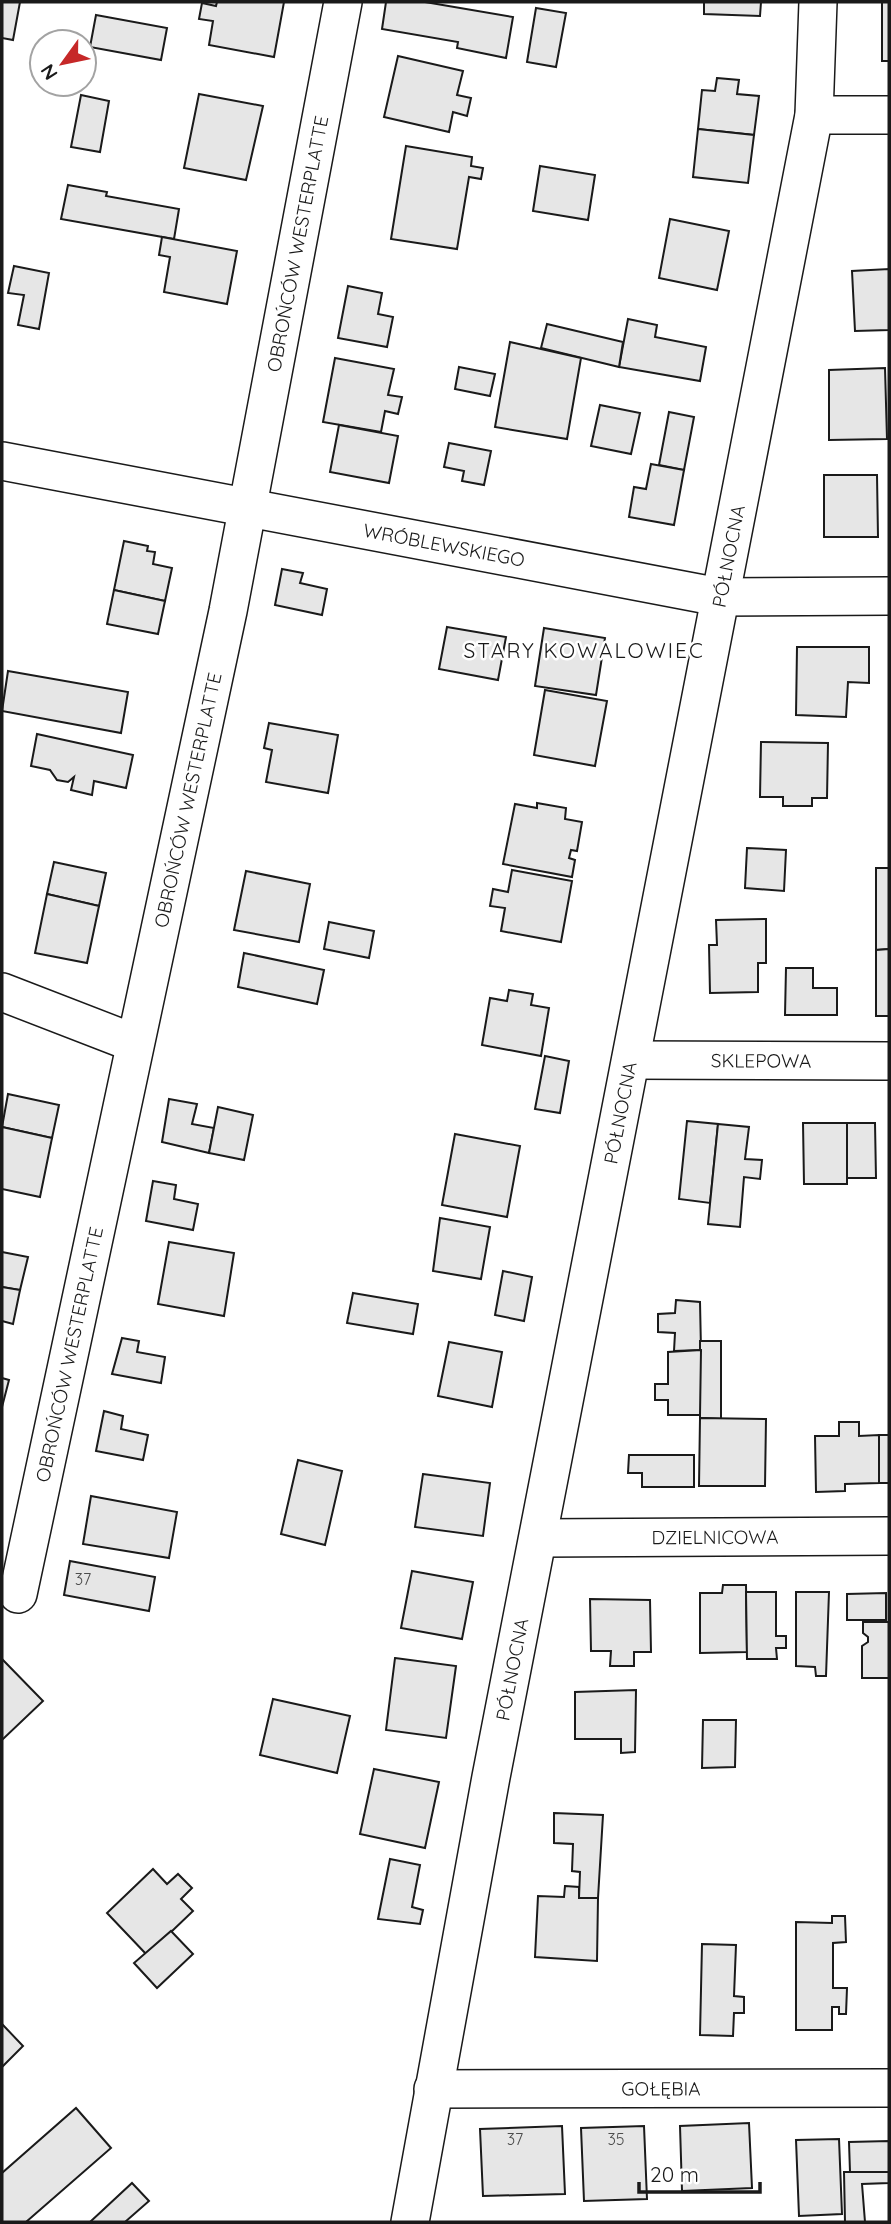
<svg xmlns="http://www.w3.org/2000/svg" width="891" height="2224" font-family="Quicksand,sans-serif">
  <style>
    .building { fill: #e6e6e6; stroke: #1a1a1a; stroke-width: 2 }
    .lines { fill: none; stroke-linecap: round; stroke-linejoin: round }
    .street-casing { stroke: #1a1a1a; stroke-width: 40 }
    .street { stroke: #fff; stroke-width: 37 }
    .labels { text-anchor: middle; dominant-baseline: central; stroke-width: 5; stroke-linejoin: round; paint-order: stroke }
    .number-label { font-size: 16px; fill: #4d4d4d }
    .street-label { font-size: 19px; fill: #1a1a1a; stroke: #fff }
    .neighbourhood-label { font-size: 21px; letter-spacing: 2px; fill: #1a1a1a; stroke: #fff }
  </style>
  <rect width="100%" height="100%" fill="#fff"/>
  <g class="building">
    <path d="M2,2H20L13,40L2,38Z"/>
    <path d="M217,2H284L274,57L209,45L213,21L199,19L202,3L216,6Z"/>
    <path d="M386,2H425L513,17L506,58L457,48L458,42L382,29Z"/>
    <path d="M704,2H761L760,16L704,14Z"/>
    <rect x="882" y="2" width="7" height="59"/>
    <path d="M536,8L566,13L556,67L527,62Z"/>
    <path d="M96,15L167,28L161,60L90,47Z"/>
    <path d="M398,56L463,71L457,95L471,98L467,116L453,112L449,132L384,117Z"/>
    <path d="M717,78L739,80L737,94L759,96L754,135L698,129L702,90L715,91Z"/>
    <path d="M199,94L263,106L246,180L184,168Z"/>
    <path d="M81,95L109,101L100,152L71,147Z"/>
    <path d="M698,129L754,135L748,183L693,177Z"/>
    <path d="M406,146L472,157L471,166L483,168L481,179L469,177L457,249L391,239Z"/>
    <path d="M540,166L595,175L588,220L533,211Z"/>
    <path d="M68,185L107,192L106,196L179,209L174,239L61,219Z"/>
    <path d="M670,219L729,231L717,290L659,278Z"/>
    <path d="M162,237L237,251L227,304L164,292L170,257L159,255Z"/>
    <path d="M14,266L49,273L39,329L18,325L24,295L8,293Z"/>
    <path d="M889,269V330L855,331L852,271Z"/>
    <path d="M348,286L382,293L378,314L393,317L387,347L338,338Z"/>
    <path d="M628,319L657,325L655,337L706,347L700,381L619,367Z"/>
    <path d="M547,324L623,342L619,367L541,348Z"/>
    <path d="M510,342L581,358L567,439L495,427Z"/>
    <path d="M335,358L394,369L388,395L402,397L398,414L385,411L381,432L323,422Z"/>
    <path d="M459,367L495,374L490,396L455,389Z"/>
    <path d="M885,368L887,439L829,440V370Z"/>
    <path d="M600,405L640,413L631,454L591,446Z"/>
    <path d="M669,412L694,417L684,470L659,465Z"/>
    <path d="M339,425L398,436L389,483L330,472Z"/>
    <path d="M449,443L491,451L484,485L462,481L464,471L444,467Z"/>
    <path d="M651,464L684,470L674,525L629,517L634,487L646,489Z"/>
    <path d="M824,475H877L878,537H824Z"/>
    <path d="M124,541L148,546L147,551L155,552L153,564L172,568L165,601L114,590Z"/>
    <path d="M282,569L303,573L300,583L327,589L322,615L275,605Z"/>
    <path d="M114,590L165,601L158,634L107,624Z"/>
    <path d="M447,627L506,637L498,680L439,669Z"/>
    <path d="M544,628L605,638L596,695L535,686Z"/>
    <path d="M797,647H869V683L848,682L846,717L796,715Z"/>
    <path d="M8,671L128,692L121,733L2,711Z"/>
    <path d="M545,690L607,701L595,766L534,755Z"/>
    <path d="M269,723L338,735L328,793L266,782L272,750L264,748Z"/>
    <path d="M37,734L133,755L126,788L94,781L92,795L71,790L74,777L68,782L57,780L50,770L31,766Z"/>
    <path d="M761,742L828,743L827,798H812V806H783V797H760Z"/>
    <path d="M537,803L566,808L565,819L582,822L577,851L571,850L569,858L575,860L572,877L503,864L515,804L537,808Z"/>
    <path d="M747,848L786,850L784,891L745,888Z"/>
    <path d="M54,862L106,873L99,906L47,894Z"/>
    <path d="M876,868H889V949L876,950Z"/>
    <path d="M512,870L572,881L561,942L501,931L505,908L490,906L493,889L508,892Z"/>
    <path d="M246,871L310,884L299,942L234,930Z"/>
    <path d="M47,894L99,906L87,963L35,953Z"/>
    <path d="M766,919V963H758V992L710,993L709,945H717L716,920Z"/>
    <path d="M329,922L374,931L369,958L324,949Z"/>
    <path d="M889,949V1016H876V950Z"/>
    <path d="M244,953L324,970L317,1004L238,987Z"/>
    <path d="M786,968H813V988H837V1015H785Z"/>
    <path d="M509,990L533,994L531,1005L549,1008L541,1056L482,1045L490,998L507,1001Z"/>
    <path d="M545,1056L569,1061L560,1113L535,1109Z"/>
    <path d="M8,1094L59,1105L52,1138L2,1127Z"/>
    <path d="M169,1099L197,1104L192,1124L214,1128L209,1153L162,1142Z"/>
    <path d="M218,1107L253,1115L244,1160L209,1153Z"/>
    <path d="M687,1121L718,1124L710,1203L679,1199Z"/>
    <path d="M803,1123H847V1184H804Z"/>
    <path d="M847,1123H875L876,1178H847Z"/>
    <path d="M718,1124L749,1127L745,1159L762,1160L760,1179L744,1177L740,1227L708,1224Z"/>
    <path d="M2,1127L52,1138L40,1197L2,1189Z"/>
    <path d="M455,1134L520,1146L507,1217L442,1205Z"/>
    <path d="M153,1181L176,1185L174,1199L198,1204L193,1230L146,1221Z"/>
    <path d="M440,1218L490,1227L481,1279L433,1271Z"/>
    <path d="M169,1242L234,1253L224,1316L158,1304Z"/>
    <path d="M2,1252L28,1257L20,1290L2,1287Z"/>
    <path d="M503,1271L532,1277L524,1321L495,1315Z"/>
    <path d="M2,1287L20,1290L13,1324L2,1321Z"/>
    <path d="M353,1293L418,1304L413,1334L347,1323Z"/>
    <path d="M676,1300L700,1302L701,1350L674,1351L675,1333L658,1332V1314L675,1313Z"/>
    <path d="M122,1338L139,1341L137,1352L165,1357L161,1383L112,1374Z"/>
    <path d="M700,1341H721V1419L700,1418Z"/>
    <path d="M449,1342L502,1352L492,1407L438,1396Z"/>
    <path d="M701,1350L700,1415H668V1400H655V1384H668V1352Z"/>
    <path d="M2,1378L9,1380L2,1407Z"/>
    <path d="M104,1411L123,1416L121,1429L148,1435L143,1460L96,1451Z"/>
    <path d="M700,1418L766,1419L765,1486H699Z"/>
    <path d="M839,1422H859V1436L879,1435V1483L845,1484V1491L816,1492L815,1436H839Z"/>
    <rect x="879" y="1435" width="10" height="48"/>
    <path d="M629,1455H694V1487H642V1473H628Z"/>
    <path d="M298,1460L342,1471L325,1545L281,1534Z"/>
    <path d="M423,1474L490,1483L483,1536L415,1527Z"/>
    <path d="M91,1496L177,1512L169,1558L83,1544Z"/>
    <path d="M70,1561L155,1577L149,1611L64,1595Z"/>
    <path d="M412,1571L473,1582L462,1639L401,1628Z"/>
    <path d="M723,1585H746L747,1652L700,1653V1593H722Z"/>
    <path d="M746,1592H776V1636H786V1648H776L777,1659H747Z"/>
    <path d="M796,1592H829L826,1676H816L815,1667L796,1666Z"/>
    <path d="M886,1593V1620H847V1594Z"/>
    <path d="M590,1599L650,1600L651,1652H634V1666H610L611,1651H591Z"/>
    <path d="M863,1622H889V1678H862V1646L868,1642V1637L863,1633Z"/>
    <path d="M395,1658L456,1666L446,1738L386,1730Z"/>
    <path d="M2,1659L43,1701L2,1740Z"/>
    <path d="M636,1690L635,1752L621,1753V1739H575V1692Z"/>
    <path d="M273,1699L350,1716L337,1773L260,1755Z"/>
    <path d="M703,1720H736L735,1767L702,1768Z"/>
    <path d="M374,1769L439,1782L425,1848L360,1834Z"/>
    <path d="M554,1813L603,1815L598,1898H579L580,1872L572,1871L573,1844L554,1843Z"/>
    <path d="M390,1859L420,1865L412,1907L423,1910L420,1924L378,1919Z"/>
    <path d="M153,1869L167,1884L178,1874L192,1888L181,1899L193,1911L147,1955L107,1913Z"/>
    <path d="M565,1886L579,1887V1898H598L597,1961L535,1957L538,1896L564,1897Z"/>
    <path d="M832,1916H845L846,1942L833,1943V1988H847L846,2014H839V2007H832V2030H796V1922L832,1923Z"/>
    <path d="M171,1931L193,1954L157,1988L134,1963Z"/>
    <path d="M702,1944L736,1945L734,1996L744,1997V2013H734L733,2036L700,2035Z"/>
    <path d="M2,2024L23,2046L2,2067Z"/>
    <path d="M76,2108L111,2148L26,2222H2V2173Z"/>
    <path d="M749,2123L752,2188L682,2191L680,2126Z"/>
    <path d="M562,2126L565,2194L483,2196L480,2129Z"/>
    <path d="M644,2126L647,2199L584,2201L581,2128Z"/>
    <path d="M839,2139L842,2214L799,2216L796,2140Z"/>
    <path d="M889,2141V2172H850L849,2142Z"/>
    <path d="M844,2172H889V2183L862,2184L865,2222H845Z"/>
    <path d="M132,2183L149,2201L125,2222H90Z"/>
  </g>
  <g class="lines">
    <defs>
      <g id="street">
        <path d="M814,115H889"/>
        <path id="s1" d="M2,461L719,597L889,596"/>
        <path d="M2,992L134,1043"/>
        <path id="s2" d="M631,1060L889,1061"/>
        <path id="s3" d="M540,1538L889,1536"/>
        <path id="s4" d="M18,1594L228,611L343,2"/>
        <path id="s5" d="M433,2089L889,2088"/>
        <path id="s6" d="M410,2222L491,1777L814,115L818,2"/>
      </g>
    </defs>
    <use href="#street" class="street-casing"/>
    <use href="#street" class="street"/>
  </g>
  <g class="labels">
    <g class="number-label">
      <text x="83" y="1579">37</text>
      <text x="515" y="2139">37</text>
      <text x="616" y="2139">35</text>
    </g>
    <g class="street-label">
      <text stroke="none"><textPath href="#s4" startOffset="1379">OBROŃCÓW WESTERPLATTE</textPath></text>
      <text stroke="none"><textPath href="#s1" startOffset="450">WRÓBLEWSKIEGO</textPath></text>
      <text stroke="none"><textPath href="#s6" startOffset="1696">PÓŁNOCNA</textPath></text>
      <text stroke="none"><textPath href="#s4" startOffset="812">OBROŃCÓW WESTERPLATTE</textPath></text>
      <text stroke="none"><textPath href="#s2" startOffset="130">SKLEPOWA</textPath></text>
      <text stroke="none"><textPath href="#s6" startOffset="1129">PÓŁNOCNA</textPath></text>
      <text stroke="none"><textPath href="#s4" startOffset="245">OBROŃCÓW WESTERPLATTE</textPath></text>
      <text stroke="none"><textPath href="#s3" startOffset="175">DZIELNICOWA</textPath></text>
      <text stroke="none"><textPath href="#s6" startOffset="562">PÓŁNOCNA</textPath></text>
      <text stroke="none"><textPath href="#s5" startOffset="228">GOŁĘBIA</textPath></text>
    </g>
    <g class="neighbourhood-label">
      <text x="584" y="650">STARY KOWALOWIEC</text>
    </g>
  </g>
  <rect width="891" height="2224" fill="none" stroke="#1a1a1a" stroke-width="7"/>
  <g transform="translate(63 63) rotate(237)"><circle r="33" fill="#ffffff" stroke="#a3a3a3" stroke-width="2"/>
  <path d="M0-5L12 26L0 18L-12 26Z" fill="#c62828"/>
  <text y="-10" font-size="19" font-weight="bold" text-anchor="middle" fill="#1a1a1a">N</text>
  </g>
  <path d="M639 2182v10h121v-10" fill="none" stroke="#1a1a1a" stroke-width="3.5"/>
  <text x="650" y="2182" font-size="21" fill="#1a1a1a" stroke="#ffffff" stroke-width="5" paint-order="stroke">20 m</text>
</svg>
